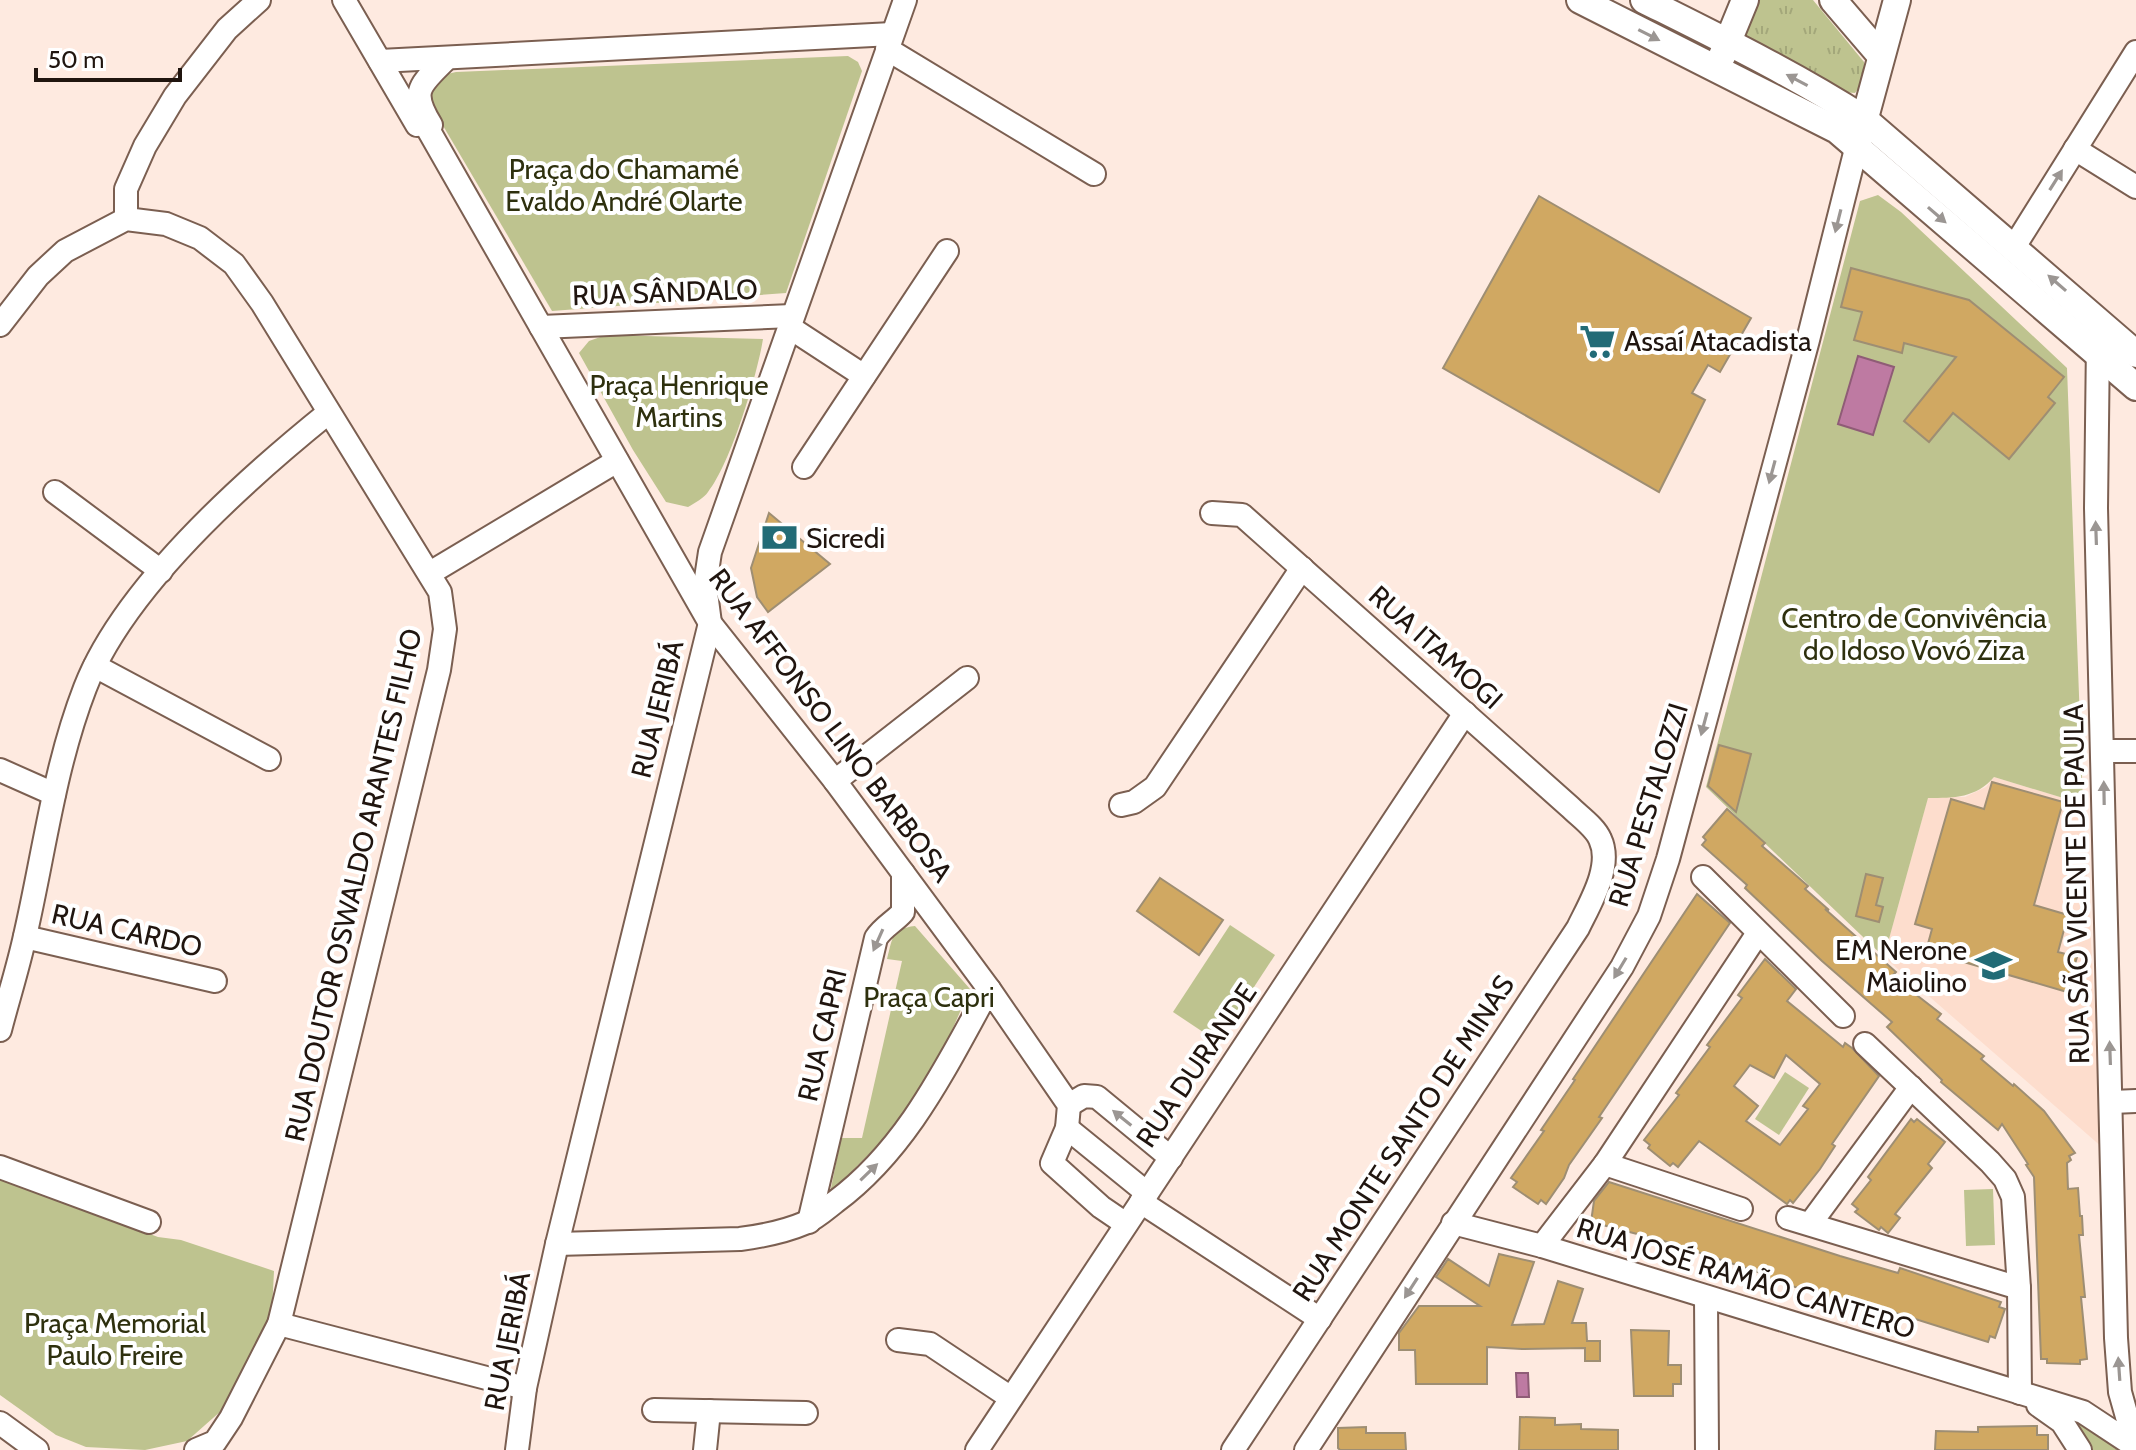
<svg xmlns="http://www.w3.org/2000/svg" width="2136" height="1450" font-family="Cabin,sans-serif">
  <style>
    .built { fill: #fdddcd }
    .grass { fill: url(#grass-tufts) }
    .park { fill: #bec38f }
    .water { fill: #be7aa2; stroke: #8f5c76; stroke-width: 2 }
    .building { fill: #d0a862; stroke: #9e8e73; stroke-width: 2; fill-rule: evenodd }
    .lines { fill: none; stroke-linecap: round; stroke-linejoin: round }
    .minor-casing { stroke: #7b5f51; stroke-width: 26 }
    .major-casing { stroke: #7b5f51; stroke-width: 30 }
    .minor { stroke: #fff; stroke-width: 22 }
    .major { stroke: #fff; stroke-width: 26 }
    .oneway { fill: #9b9693 }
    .labels { text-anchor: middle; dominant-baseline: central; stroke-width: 8; stroke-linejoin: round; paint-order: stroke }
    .park-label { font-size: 28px; fill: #2e300e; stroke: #fff }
    .street-label { font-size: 28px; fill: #20150f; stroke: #fff }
    .poi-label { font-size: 28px; fill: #20150f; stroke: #fff; text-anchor: start }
  </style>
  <defs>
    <pattern id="grass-tufts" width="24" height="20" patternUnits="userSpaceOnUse" patternTransform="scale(2)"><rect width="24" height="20" fill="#bec38f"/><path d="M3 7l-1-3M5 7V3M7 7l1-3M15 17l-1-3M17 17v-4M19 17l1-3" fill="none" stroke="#a3a77a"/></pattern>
  </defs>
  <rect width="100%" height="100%" fill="#feeae0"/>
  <path class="built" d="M1994,777L2083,804L2103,1148L1884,957L1928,797H1965L1986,787Z"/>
  <g class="grass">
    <path d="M1757,0H1813L1864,62V81L1855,93L1843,92L1742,37Z"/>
    <path d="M2070,1411L2099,1431L2117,1450H2089Z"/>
  </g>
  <g class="park">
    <path d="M848,56L858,62L862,71L786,293L552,311L442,124L434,107L430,91L443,75L456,72Z"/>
    <path d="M1878,195L1901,212L2067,368L2083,804L1994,777C1976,798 1954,798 1928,798L1884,957L1706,787L1860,201Z"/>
    <path d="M606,335L763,339C757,376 731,463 708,492C704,498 695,503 688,507L666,502L633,450L579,353L589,341Z"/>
    <path d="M1230,925L1275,955L1218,1042L1173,1012Z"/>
    <path d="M915,926L970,989C955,1023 941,1058 921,1090C896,1129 862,1161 830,1193L841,1138H862L902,961L887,959C893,937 891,929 915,926Z"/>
    <path d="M1785,1072L1809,1088L1779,1135L1755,1119Z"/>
    <path d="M0,1179L158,1237L181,1240L274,1271L272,1311L258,1358L230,1403L187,1441L145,1450L86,1447L56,1435L0,1395Z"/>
    <path d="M1993,1189L1995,1245L1966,1246L1964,1190Z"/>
  </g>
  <g class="water">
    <path d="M1858,356L1894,367L1873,435L1838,424Z"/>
    <path d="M1516,1373H1528L1529,1397H1517Z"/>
  </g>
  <g class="building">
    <path d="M1539,196L1751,318L1720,372L1708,365L1692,393L1705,400L1659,492L1443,368Z"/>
    <path d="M1851,268L1969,300L2064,377L2048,397L2055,403L2009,459L1953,413L1929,442L1904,421L1956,357L1904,343L1902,353L1854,340L1862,312L1841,307Z"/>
    <path d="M769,513L830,564L768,612L757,597L751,568Z"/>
    <path d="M1719,745L1751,754L1736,812L1708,786Z"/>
    <path d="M1992,782L2063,802L2034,905L2068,915L2058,952L2077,957L2067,992L1926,951L1932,929L1915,924L1951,799L1984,809Z"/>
    <path d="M1727,809L1765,843L1762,846L1808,886L1805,889L1829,910L1825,909L1896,972L1892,976L1941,1014L1937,1019L1984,1056L1981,1059L2013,1086L2014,1084L2044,1111L2075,1153L2069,1156L2071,1160L2067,1163L2068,1189L2078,1188L2080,1216H2082L2083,1235H2079L2085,1297H2081L2087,1359L2080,1360V1364L2047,1363V1359H2041L2034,1177L2026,1165L2028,1164L2002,1124L1998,1130L1941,1082L1942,1080L1887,1027L1892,1022L1822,961L1745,888L1747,885L1702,845L1706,840L1703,837Z"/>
    <path d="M1866,874L1883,878L1876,905L1883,907L1879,922L1856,916Z"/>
    <path d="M1160,878L1223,920L1199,955L1137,911Z"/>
    <path d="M1697,894L1730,923L1599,1117L1602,1118L1569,1165L1564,1178L1546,1204L1541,1200L1538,1204L1513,1187L1517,1182L1511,1178L1544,1131L1541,1130L1575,1080L1573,1079Z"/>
    <path d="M1765,959L1796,989L1787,1001L1843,1047L1845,1043L1852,1048L1879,1076L1832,1144L1835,1146L1820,1169L1793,1203L1790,1200L1787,1204L1699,1141L1678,1167L1673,1163L1670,1166L1648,1148L1650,1145L1644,1140L1679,1095L1676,1093L1710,1047L1707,1045L1742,998L1738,995ZM1786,1055L1820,1084L1803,1106L1808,1109L1780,1145L1746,1121L1758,1106L1734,1086L1750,1065L1774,1078Z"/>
    <path d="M1911,1119L1914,1122L1917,1119L1945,1142L1928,1164L1932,1168L1895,1214L1900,1218L1888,1233L1881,1227L1879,1230L1855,1212L1858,1209L1852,1204L1871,1180L1868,1177Z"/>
    <path d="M1609,1182L1840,1256L1898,1273L1900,1268L2001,1302L1999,1307L2005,1309L1995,1338L1990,1336L1988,1342L1871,1305L1870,1309L1841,1301L1766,1278L1767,1275L1664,1241L1591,1222L1594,1201Z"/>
    <path d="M1499,1254L1534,1262L1512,1325L1544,1324L1558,1281L1583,1289L1572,1323H1586L1587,1341H1600V1361H1585V1348L1522,1349L1487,1347V1384H1416L1415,1350H1399V1333L1419,1306H1480L1436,1277L1448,1259L1489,1286Z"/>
    <path d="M1631,1330L1669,1331L1668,1365H1681V1384H1673V1396H1634Z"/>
    <path d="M1520,1417L1555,1418V1425L1581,1424V1429L1618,1430V1450H1519Z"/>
    <path d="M2037,1426V1435H2048V1450H1935L1936,1431L1978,1432V1427Z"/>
    <path d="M1366,1427V1433H1405L1406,1450H1340L1338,1448V1428Z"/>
  </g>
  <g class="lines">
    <defs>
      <g id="minor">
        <path d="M344,0L417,125"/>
        <path d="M887,49L1094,174"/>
        <path d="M447,58C421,85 409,89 431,125L429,131L710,623L835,781L989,989L1069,1105L1067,1128L1052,1163L1101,1207L1126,1224"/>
        <path d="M380,61L892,34"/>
        <path d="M2075,149L2136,187"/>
        <path d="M126,219V189L145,146L175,96L227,29L259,0"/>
        <path d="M2014,247L2136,52"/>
        <path d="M0,325L38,276L65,251L126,219L166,224L200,238L234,264L262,303L440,592L445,629L439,670L279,1324L231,1418L215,1442L196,1450"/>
        <path d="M541,327L792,316"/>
        <path d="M789,327L864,376"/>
        <path d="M2098,341L2096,508L2116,1338L2120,1392L2135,1445"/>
        <path d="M804,467L947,251"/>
        <path d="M55,492L161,571"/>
        <path d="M1212,513L1242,515L1570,807C1579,816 1595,827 1600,839C1613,866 1590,903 1578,928L1233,1450"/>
        <path d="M430,573L617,461"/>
        <path d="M95,666L269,759"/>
        <path d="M2103,751H2136"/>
        <path d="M0,770L54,794"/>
        <path d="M835,781L967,678"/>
        <path d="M1121,805L1134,802L1155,787L1302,568"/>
        <path d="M1703,877L1843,1016"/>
        <path d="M25,937L215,981"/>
        <path d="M0,1030C8,999 18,968 25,936C44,854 54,768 85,688C124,587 245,480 328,413"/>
        <path d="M1865,1044L1990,1162L2005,1179L2013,1197L2019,1288L2020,1393"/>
        <path d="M2112,1102L2136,1101"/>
        <path d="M1069,1105L1084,1096L1097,1097L1171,1158"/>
        <path d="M1067,1128L1147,1193"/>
        <path d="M1605,1164L1741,1209"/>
        <path d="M0,1167L149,1222"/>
        <path d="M1141,1202L1320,1319"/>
        <path d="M1788,1218L2019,1288"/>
        <path d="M809,1222L876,938C883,927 894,922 903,912V873"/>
        <path d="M1453,1223L1542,1246L2083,1412L2133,1445"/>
        <path d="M1810,1224L1911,1087"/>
        <path d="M557,1244L740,1239C763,1236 784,1232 805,1223C816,1218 826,1209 835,1202C908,1148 946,1066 989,989"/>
        <path d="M1542,1246L1605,1164L1758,933"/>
        <path d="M1706,1297L1707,1450"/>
        <path d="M279,1324L525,1388"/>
        <path d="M898,1340L930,1344L1011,1398"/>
        <path d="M2038,1405L2062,1422L2080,1450"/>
        <path d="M654,1410L806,1413"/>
        <path d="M0,1423L37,1450"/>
        <path d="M517,1450L525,1388L557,1244L710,623L705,585L710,552L905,0"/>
        <path d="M705,1450L709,1411"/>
        <path d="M977,1450L1465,713"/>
        <path d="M1306,1450L1622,967L1649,916L1668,859L1808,340L1857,145"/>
      </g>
      <g id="major">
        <path d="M1580,0L1837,130L2136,387"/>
        <path d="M1644,0C1718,37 1794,74 1864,119L2136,354"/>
        <path d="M1833,0L1881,56"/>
        <path d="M1722,56L1745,0"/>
        <path d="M1860,136L1897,0"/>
      </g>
    </defs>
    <use href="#minor" class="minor-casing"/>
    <use href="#major" class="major-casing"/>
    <use href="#minor" class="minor"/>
    <use href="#major" class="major"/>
  </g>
  <defs><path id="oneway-solid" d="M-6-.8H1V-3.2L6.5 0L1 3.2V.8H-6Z" transform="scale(2)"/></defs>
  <g class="oneway">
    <use href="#oneway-solid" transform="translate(1649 35) rotate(27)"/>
    <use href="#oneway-solid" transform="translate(1797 80) rotate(-152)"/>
    <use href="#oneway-solid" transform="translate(2056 180) rotate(-58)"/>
    <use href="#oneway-solid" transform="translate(1937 215) rotate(41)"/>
    <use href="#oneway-solid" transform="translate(1838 221) rotate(104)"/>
    <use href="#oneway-solid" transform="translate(2057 283) rotate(-139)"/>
    <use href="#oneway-solid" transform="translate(1772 472) rotate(105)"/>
    <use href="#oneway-solid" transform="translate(2096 533) rotate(-92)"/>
    <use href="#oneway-solid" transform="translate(1704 724) rotate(105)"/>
    <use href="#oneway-solid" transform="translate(2104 793) rotate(-91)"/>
    <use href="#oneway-solid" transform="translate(878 940) rotate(114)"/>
    <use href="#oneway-solid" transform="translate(1620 968) rotate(121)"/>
    <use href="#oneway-solid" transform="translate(2110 1053) rotate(-92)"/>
    <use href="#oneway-solid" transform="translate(1122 1118) rotate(-141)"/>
    <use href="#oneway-solid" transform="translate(869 1172) rotate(-44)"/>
    <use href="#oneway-solid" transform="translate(1411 1288) rotate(123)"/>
    <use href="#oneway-solid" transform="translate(2119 1369) rotate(-94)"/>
  </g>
  <defs>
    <symbol id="supermarket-bare" viewBox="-9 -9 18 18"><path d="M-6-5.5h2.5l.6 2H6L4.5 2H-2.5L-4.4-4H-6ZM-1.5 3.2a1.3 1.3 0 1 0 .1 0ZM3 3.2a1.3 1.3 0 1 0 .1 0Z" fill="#226b76" stroke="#fff" stroke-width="2.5" paint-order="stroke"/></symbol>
    <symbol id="bank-bare" viewBox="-9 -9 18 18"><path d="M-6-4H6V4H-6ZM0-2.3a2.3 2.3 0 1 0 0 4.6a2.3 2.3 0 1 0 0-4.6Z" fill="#226b76" stroke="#fff" stroke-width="2.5" paint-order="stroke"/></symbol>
    <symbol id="school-bare" viewBox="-9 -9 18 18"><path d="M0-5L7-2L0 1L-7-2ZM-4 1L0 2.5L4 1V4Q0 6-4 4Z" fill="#226b76" stroke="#fff" stroke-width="2.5" paint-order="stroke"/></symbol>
  </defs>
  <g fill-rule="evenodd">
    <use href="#supermarket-bare" x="1572" y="316" width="51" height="51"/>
    <use href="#bank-bare" x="754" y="512" width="51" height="51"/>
    <use href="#school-bare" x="1968" y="940" width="51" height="51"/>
  </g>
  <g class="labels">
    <g class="park-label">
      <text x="624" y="169">Praça do Chamamé<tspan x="624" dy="32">Evaldo André Olarte</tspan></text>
      <text x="679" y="385">Praça Henrique<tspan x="679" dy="32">Martins</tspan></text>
      <text x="1914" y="618">Centro de Convivência<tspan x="1914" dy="32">do Idoso Vovó Ziza</tspan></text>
      <text x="929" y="997">Praça Capri</text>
      <text x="115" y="1323">Praça Memorial<tspan x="115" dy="32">Paulo Freire</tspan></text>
    </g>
    <g class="street-label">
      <text transform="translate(665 292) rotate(-2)">RUA SÂNDALO</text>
      <text transform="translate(1436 647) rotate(42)">RUA ITAMOGI</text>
      <text transform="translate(657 709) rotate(-76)">RUA JERIBÁ</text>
      <text transform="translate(831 725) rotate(53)">RUA AFFONSO LINO BARBOSA</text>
      <text transform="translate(1648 805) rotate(-73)">RUA PESTALOZZI</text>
      <text transform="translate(2076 884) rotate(-91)">RUA SÃO VICENTE DE PAULA</text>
      <text transform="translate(353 885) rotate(-77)">RUA DOUTOR OSWALDO ARANTES FILHO</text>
      <text transform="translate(127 930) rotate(13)">RUA CARDO</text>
      <text transform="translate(822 1035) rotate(-77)">RUA CAPRI</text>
      <text transform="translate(1196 1065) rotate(-56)">RUA DURANDE</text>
      <text transform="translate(1403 1138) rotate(-57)">RUA MONTE SANTO DE MINAS</text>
      <text transform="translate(1746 1278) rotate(17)">RUA JOSÉ RAMÃO CANTERO</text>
      <text transform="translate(507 1341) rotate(-79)">RUA JERIBÁ</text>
    </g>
    <g class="poi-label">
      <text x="1624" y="341">Assaí Atacadista</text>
      <text x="806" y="538">Sicredi</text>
      <text x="1967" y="950" text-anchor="end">EM Nerone<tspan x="1967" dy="32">Maiolino</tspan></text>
    </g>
  </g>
  <path d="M36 68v12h144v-12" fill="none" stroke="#20150f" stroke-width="4"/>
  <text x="48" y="68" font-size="24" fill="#20150f" stroke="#ffffff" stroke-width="6" paint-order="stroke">50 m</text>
</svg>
